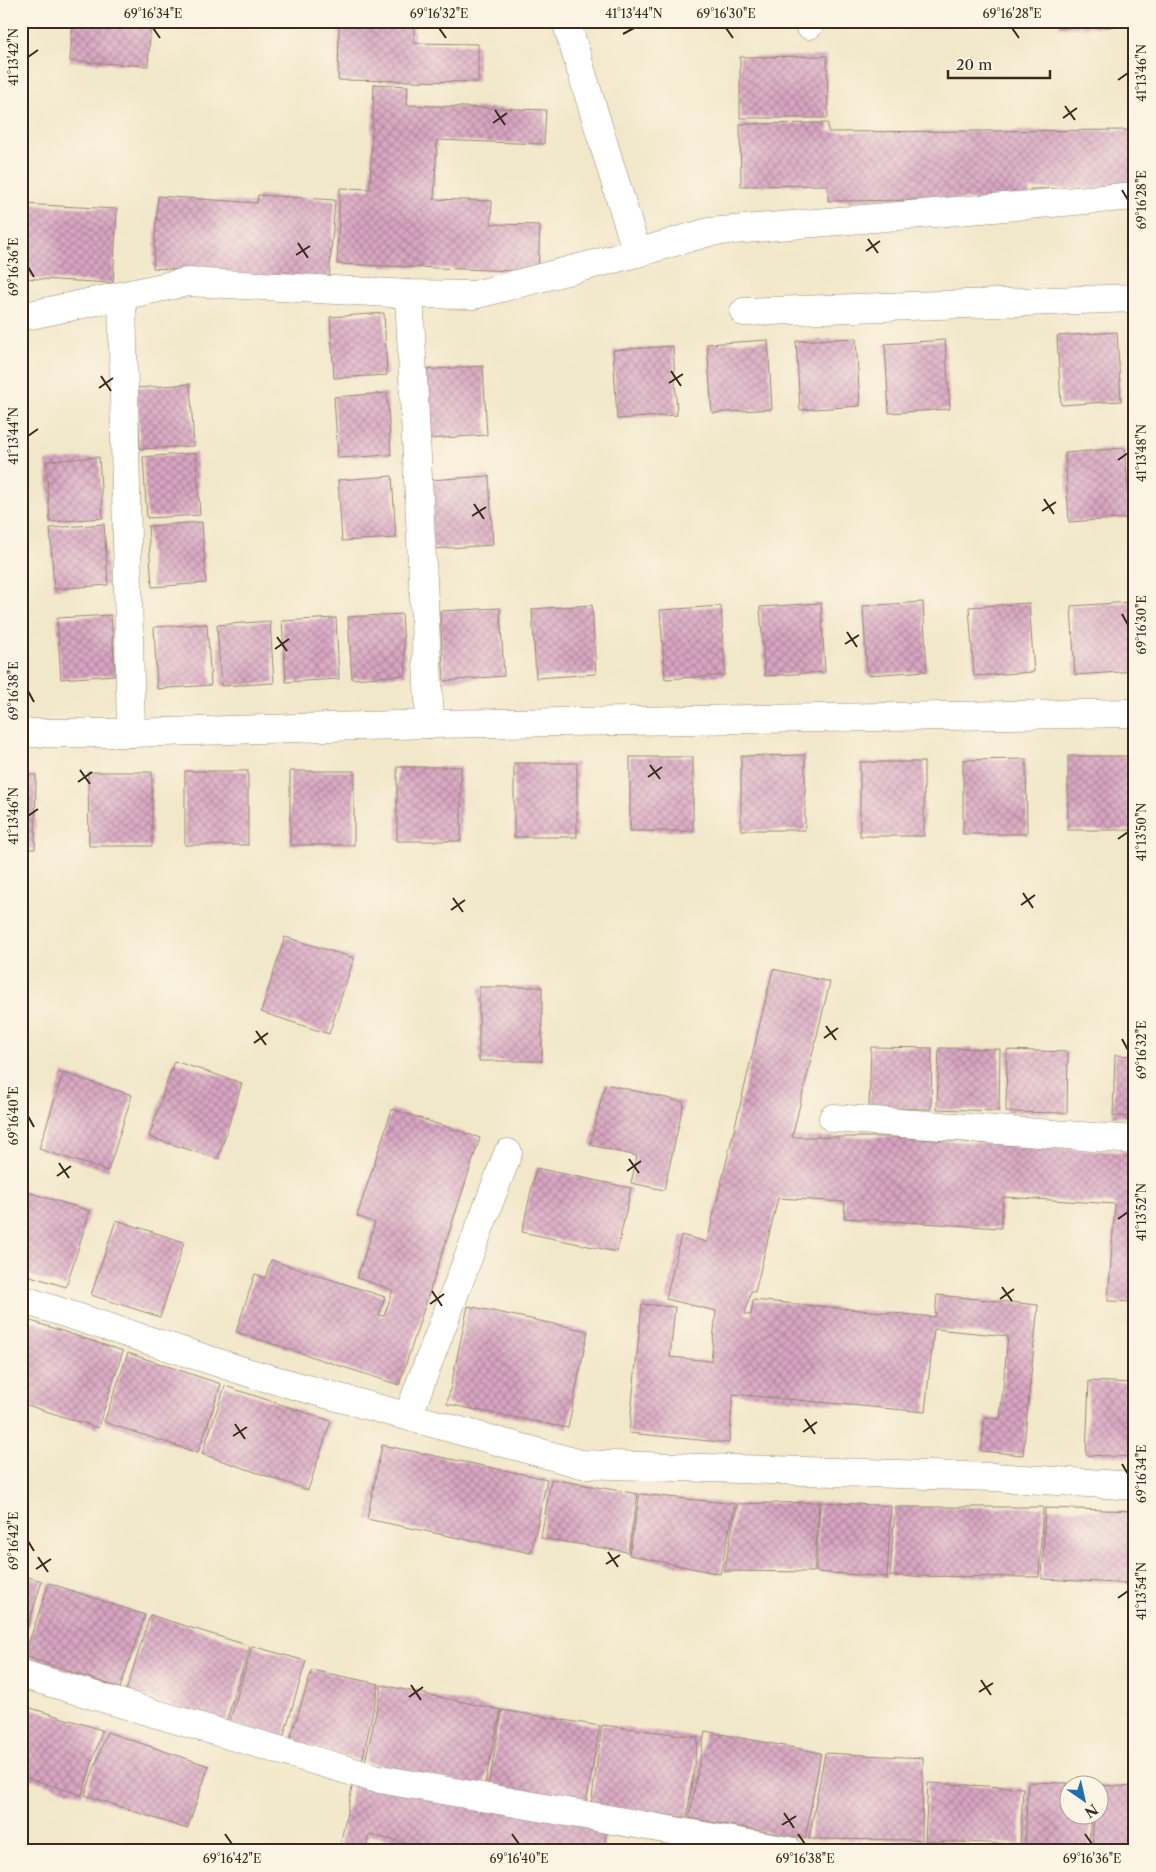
<svg xmlns="http://www.w3.org/2000/svg" width="1156" height="1872" font-family="'Libre Caslon Text',serif">
  <style>
    .building { fill: url(#building-cross-hatch) }
    .lines { fill: none; stroke-linecap: round; stroke-linejoin: round }
    .minor-casing { stroke: #968874; stroke-width: 29 }
    .minor { stroke: #fff; stroke-width: 28 }
    .ticks { fill: none; stroke: #3b2a1e; stroke-width: 2 }
    .neatline { fill: none; stroke: #3b2a1e; stroke-width: 2 }
    .ticks-label { font-size: 12px; text-anchor: middle; fill: #3b2a1e }
  </style>
  <defs>
    <pattern id="building-cross-hatch" width="8" height="8" patternUnits="userSpaceOnUse" patternTransform="scale(1.25)"><rect width="8" height="8" fill="#d8a5c2"/><path d="M0 0l8 8M0 8l8-8" fill="none" stroke="#b0879d"/></pattern>
  </defs>
  <rect width="100%" height="100%" fill="#fcf5e5"/>
  <filter id="ink" filterUnits="userSpaceOnUse"><feTurbulence type="fractalNoise" baseFrequency=".02" numOctaves="2"/><feDisplacementMap in="SourceGraphic" scale="10" xChannelSelector="R" yChannelSelector="G"/><feConvolveMatrix kernelMatrix="1 2 1 2 8 2 1 2 1" color-interpolation-filters="sRGB"/></filter>
  <filter id="wash" filterUnits="userSpaceOnUse"><feTurbulence type="fractalNoise" baseFrequency=".0096" numOctaves="4" result="noise"/><feDisplacementMap in="SourceGraphic" scale="20" xChannelSelector="R" yChannelSelector="G"/><feGaussianBlur stdDeviation="1.12" result="paint"/><feColorMatrix in="noise" values="0 0 0 0 0 0 0 0 0 0 0 0 0 0 0 0 0 1.4 0 .05"/><feComposite in="paint" operator="in"/></filter>
  <g filter="url(#wash)">
    <rect width="100%" height="100%" fill="#f1e7c9"/>
    <g id="blocks">
      <g class="building">
        <path d="M73,21H151L148,66L70,61Z"/>
        <path d="M339,21H414V43L478,44V82L338,80Z"/>
        <path d="M879,21H947V26L880,27Z"/>
        <path d="M1059,21H1135V26L1059,28Z"/>
        <path d="M827,56L828,118H740V57Z"/>
        <path d="M374,84L408,86L407,105L546,110L544,144L437,140L434,199L492,201L491,224L540,225L538,272L337,264L340,188L370,189Z"/>
        <path d="M828,123V132L1135,130V188L1030,189V199L828,201V185L741,186L740,124Z"/>
        <path d="M258,195L335,200L329,280L153,268L158,196L257,203Z"/>
        <path d="M21,204L117,209L113,283L21,278Z"/>
        <path d="M384,313L387,375L334,378L330,317Z"/>
        <path d="M1117,332L1121,401L1061,405L1057,336Z"/>
        <path d="M856,338L860,406L800,410L796,341Z"/>
        <path d="M768,340L772,409L712,413L707,344Z"/>
        <path d="M945,340L950,409L889,413L885,344Z"/>
        <path d="M673,346L677,415L617,419L613,350Z"/>
        <path d="M483,366L487,435L427,439L422,370Z"/>
        <path d="M190,384L194,446L140,449L137,388Z"/>
        <path d="M387,393L391,455L338,458L334,397Z"/>
        <path d="M1125,448L1130,518L1069,522L1065,453Z"/>
        <path d="M196,453L200,515L147,518L143,457Z"/>
        <path d="M99,457L103,518L50,522L46,461Z"/>
        <path d="M392,476L396,538L342,541L338,480Z"/>
        <path d="M489,476L493,545L433,549L429,480Z"/>
        <path d="M202,522L206,583L152,587L148,526Z"/>
        <path d="M104,524L108,585L54,589L50,528Z"/>
        <path d="M923,602L927,671L867,675L863,606Z"/>
        <path d="M1131,602L1135,671L1075,675L1071,606Z"/>
        <path d="M821,603L825,672L765,676L760,607Z"/>
        <path d="M1029,603L1034,672L974,676L969,607Z"/>
        <path d="M592,605L596,674L536,678L532,609Z"/>
        <path d="M721,606L725,675L665,679L660,610Z"/>
        <path d="M500,608L504,676L444,681L440,611Z"/>
        <path d="M402,614L406,675L352,679L348,617Z"/>
        <path d="M111,615L115,675L61,679L57,618Z"/>
        <path d="M336,618L339,679L286,682L282,621Z"/>
        <path d="M270,621L274,683L221,686L217,625Z"/>
        <path d="M207,624L211,685L157,689L154,627Z"/>
        <path d="M805,755V830H741V756Z"/>
        <rect x="1068" y="756" width="64" height="74"/>
        <rect x="630" y="757" width="63" height="74"/>
        <path d="M1026,759L1027,834H963V760Z"/>
        <rect x="860" y="762" width="64" height="74"/>
        <rect x="514" y="763" width="63" height="74"/>
        <rect x="397" y="767" width="64" height="74"/>
        <rect x="185" y="771" width="63" height="74"/>
        <rect x="290" y="771" width="64" height="74"/>
        <path d="M88,772H152V846H89Z"/>
        <path d="M21,775H36L35,849H21Z"/>
        <path d="M285,937L354,958L329,1034L261,1012Z"/>
        <path d="M773,969L830,982L792,1137H890L1119,1152L1135,1150V1302L1108,1301L1115,1204L1003,1197L1001,1228L844,1218L845,1202L778,1198L755,1292L751,1291L745,1314L751,1315L753,1300L935,1317L937,1295L1038,1305L1023,1455L981,1451L985,1417L1000,1419L1008,1336L934,1329L925,1412L733,1394L729,1443L629,1433L642,1304L675,1307L670,1357L711,1361L716,1311L666,1299L681,1235L707,1242Z"/>
        <rect x="479" y="987" width="63" height="74"/>
        <path d="M871,1047L932,1048L931,1109L869,1108Z"/>
        <path d="M939,1048L1000,1049L999,1111L937,1109Z"/>
        <path d="M1007,1050L1068,1052L1067,1113L1006,1112Z"/>
        <path d="M1115,1055L1135,1056V1117L1113,1116Z"/>
        <path d="M174,1061L242,1083L218,1159L149,1137Z"/>
        <path d="M63,1073L132,1095L108,1171L39,1149Z"/>
        <path d="M605,1084L684,1102L664,1190L631,1183L637,1156L590,1145Z"/>
        <path d="M392,1109L480,1138L399,1385L236,1332L255,1274L265,1278L271,1260L385,1297L379,1315L384,1316L393,1290L357,1278L375,1223L357,1216Z"/>
        <path d="M536,1168L631,1188L617,1252L522,1232Z"/>
        <path d="M21,1190L90,1211L66,1287L21,1273Z"/>
        <path d="M116,1220L184,1242L160,1317L91,1295Z"/>
        <path d="M468,1306L588,1331L568,1428L447,1404Z"/>
        <path d="M28,1320L123,1351L98,1428L21,1403V1339Z"/>
        <path d="M128,1353L221,1384L198,1453L104,1422Z"/>
        <path d="M1089,1381L1135,1383V1457L1086,1455Z"/>
        <path d="M225,1386L331,1421L308,1490L202,1454Z"/>
        <path d="M382,1445L547,1479L531,1553L367,1519Z"/>
        <path d="M551,1479L638,1494L628,1552L541,1538Z"/>
        <path d="M640,1494L735,1504L720,1574L629,1555Z"/>
        <path d="M819,1502L814,1572L724,1571L737,1504Z"/>
        <path d="M820,1502L891,1506L887,1577L816,1572Z"/>
        <path d="M895,1507H1043L1039,1577L890,1576Z"/>
        <path d="M1045,1508L1135,1511V1584L1042,1579Z"/>
        <path d="M21,1575L42,1581L22,1645H21Z"/>
        <path d="M49,1583L145,1615L120,1688L24,1656Z"/>
        <path d="M150,1615L250,1646L226,1722L126,1691Z"/>
        <path d="M252,1646L306,1661L283,1738L229,1723Z"/>
        <path d="M312,1670L379,1684L362,1761L290,1739Z"/>
        <path d="M382,1685L501,1710L484,1787L365,1762Z"/>
        <path d="M21,1705L102,1730L82,1795L21,1776Z"/>
        <path d="M502,1710L600,1726L586,1804L488,1788Z"/>
        <path d="M602,1725L698,1737L687,1818L591,1805Z"/>
        <path d="M705,1731L821,1753L805,1839L689,1818Z"/>
        <path d="M107,1732L209,1766L187,1829L85,1795Z"/>
        <path d="M825,1753L923,1758L922,1840L809,1839Z"/>
        <path d="M354,1778L607,1830L603,1851H445L369,1835L365,1851H339Z"/>
        <path d="M1028,1782L1068,1783V1814H1091L1089,1848L1025,1845Z"/>
        <path d="M928,1783L1023,1788L1020,1844L925,1841Z"/>
        <path d="M1098,1785L1135,1787V1851L1092,1849L1094,1814H1098Z"/>
      </g>
    </g>
  </g>
  <g filter="url(#ink)">
    <use href="#blocks" fill-opacity="0" stroke="#968874" stroke-width="1"/>
    <g class="lines">
      <defs>
        <g id="minor">
          <path d="M566,21L637,253"/>
          <path d="M809,21V25"/>
          <path d="M409,294L430,724"/>
          <path d="M122,296L131,733"/>
          <path d="M744,312L1135,298"/>
          <path d="M21,317L187,282L409,294L474,295L637,253L709,232L1135,196"/>
          <path d="M21,733H131L430,724L1135,713"/>
          <path d="M833,1118L1135,1140"/>
          <path d="M21,1299L253,1374L581,1464L993,1477L1135,1486"/>
          <path d="M408,1416L508,1153"/>
          <path d="M21,1674L374,1778L789,1851"/>
        </g>
      </defs>
      <use href="#minor" class="minor-casing"/>
      <use href="#minor" class="minor"/>
    </g>
  </g>
  <path class="ticks" d="M153,28L160,38M439,28L446,38M726,28L733,38M1012,28L1019,38M623,34L634,28M28,57L38,50M1118,80L1128,73M1065,106L1075,120M495,110L505,125M1063,118L1077,108M493,123L507,113M1122,190L1128,200M868,239L878,253M298,243L308,258M866,251L880,241M296,255L310,246M28,267L34,277M671,371L681,386M101,376L111,391M669,383L683,374M99,388L113,378M28,436L38,429M1118,460L1128,453M1044,499L1054,514M474,504L484,519M1042,511L1056,502M472,516L486,507M1122,614L1128,625M847,632L857,647M277,637L287,651M845,644L859,635M275,649L289,639M28,691L34,702M650,765L660,779M80,770L90,784M648,777L662,767M78,782L92,772M28,816L38,809M1118,839L1128,832M1023,893L1033,908M453,898L463,912M1021,905L1035,895M451,910L465,900M826,1026L836,1040M256,1031L266,1045M824,1038L838,1028M1122,1039L1128,1050M254,1043L268,1033M28,1116L34,1127M629,1159L639,1173M59,1163L69,1178M627,1171L641,1161M57,1176L71,1166M1118,1219L1128,1212M1002,1287L1012,1301M432,1291L442,1306M1000,1299L1014,1289M430,1304L444,1294M805,1419L815,1434M235,1424L245,1439M803,1432L817,1422M233,1436L247,1427M1122,1464L1128,1474M28,1541L34,1551M608,1552L618,1567M38,1557L48,1572M606,1564L620,1555M36,1569L51,1559M1118,1598L1128,1591M981,1680L991,1695M411,1685L421,1700M979,1692L993,1683M409,1697L423,1687M784,1813L794,1828M782,1825L796,1816M225,1834L232,1844M512,1834L519,1844M798,1834L805,1844M1085,1834L1092,1844"/>
  <rect width="1156" height="1872" fill="none" stroke="#fcf5e5" stroke-width="55"/>
  <g transform="translate(1084 1800) rotate(146)"><circle r="24" fill="#fcf5e5" stroke="#afa495"/>
  <path d="M0-4L9 19L0 12L-9 19Z" fill="#1f6fb2"/>
  <text y="-8" font-size="14" font-weight="bold" text-anchor="middle" fill="#3b2a1e">N</text>
  </g>
  <path d="M948 70v8h102v-8" fill="none" stroke="#3b2a1e" stroke-width="2.5"/>
  <text x="956" y="70" font-size="15" fill="#3b2a1e" stroke="#fcf5e5" stroke-width="4" paint-order="stroke">20 m</text>
  <rect x="28" y="28" width="1100" height="1816" class="neatline"/>
  <g class="ticks-label">
    <text x="153" y="18">69°16'34"E</text>
    <text x="439" y="18">69°16'32"E</text>
    <text x="634" y="18">41°13'44"N</text>
    <text x="726" y="18">69°16'30"E</text>
    <text x="1012" y="18">69°16'28"E</text>
    <text transform="translate(14 57) rotate(-90)" y="4">41°13'42"N</text>
    <text transform="translate(1142 73) rotate(-90)" y="4">41°13'46"N</text>
    <text transform="translate(1142 200) rotate(-90)" y="4">69°16'28"E</text>
    <text transform="translate(14 267) rotate(-90)" y="4">69°16'36"E</text>
    <text transform="translate(14 436) rotate(-90)" y="4">41°13'44"N</text>
    <text transform="translate(1142 453) rotate(-90)" y="4">41°13'48"N</text>
    <text transform="translate(1142 625) rotate(-90)" y="4">69°16'30"E</text>
    <text transform="translate(14 691) rotate(-90)" y="4">69°16'38"E</text>
    <text transform="translate(14 816) rotate(-90)" y="4">41°13'46"N</text>
    <text transform="translate(1142 832) rotate(-90)" y="4">41°13'50"N</text>
    <text transform="translate(1142 1050) rotate(-90)" y="4">69°16'32"E</text>
    <text transform="translate(14 1116) rotate(-90)" y="4">69°16'40"E</text>
    <text transform="translate(1142 1212) rotate(-90)" y="4">41°13'52"N</text>
    <text transform="translate(1142 1474) rotate(-90)" y="4">69°16'34"E</text>
    <text transform="translate(14 1541) rotate(-90)" y="4">69°16'42"E</text>
    <text transform="translate(1142 1591) rotate(-90)" y="4">41°13'54"N</text>
    <text x="232" y="1863">69°16'42"E</text>
    <text x="519" y="1863">69°16'40"E</text>
    <text x="805" y="1863">69°16'38"E</text>
    <text x="1092" y="1863">69°16'36"E</text>
  </g>
</svg>
